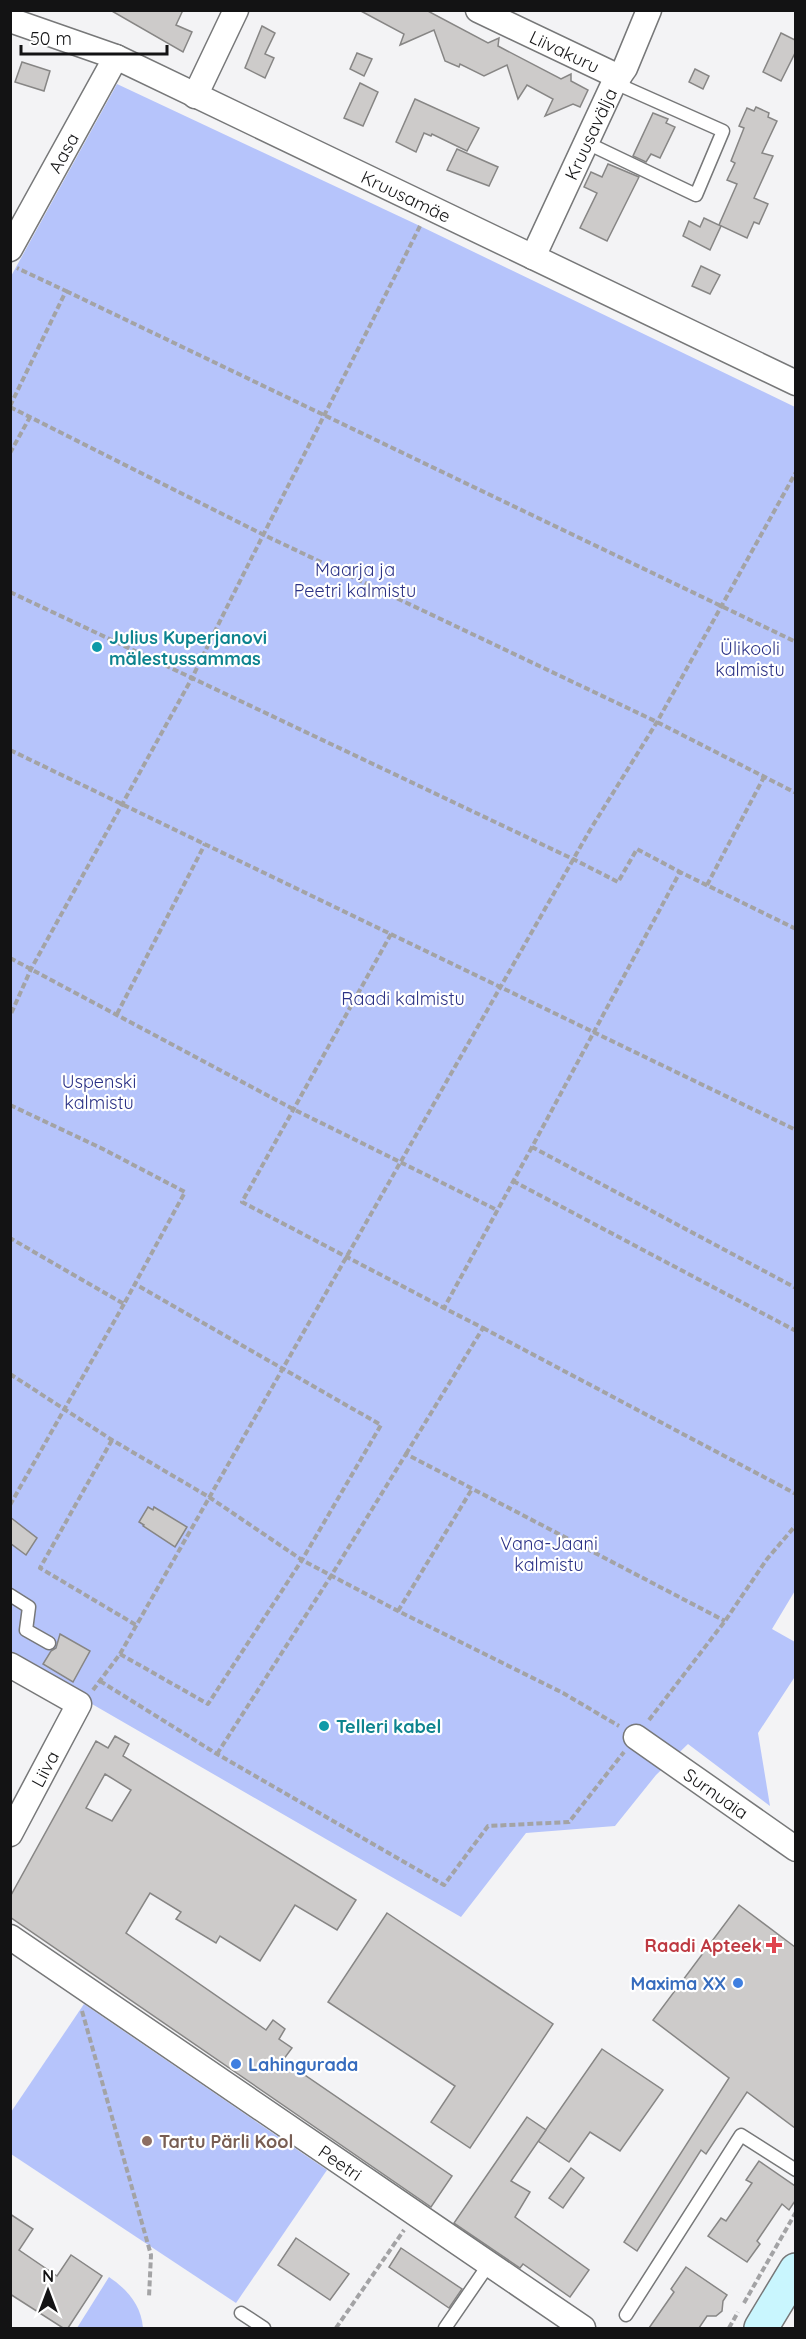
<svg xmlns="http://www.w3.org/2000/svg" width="806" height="2339" font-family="Quicksand,sans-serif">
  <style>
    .green { fill: #b6c4fb }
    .building { fill: #cdcbca; stroke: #878685; stroke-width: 1.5; fill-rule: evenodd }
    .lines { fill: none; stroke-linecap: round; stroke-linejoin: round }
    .service-casing { stroke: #777879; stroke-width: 15 }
    .minor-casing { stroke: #777879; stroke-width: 27 }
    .secondary-casing { stroke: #777879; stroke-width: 36 }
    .path { stroke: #a3a3a5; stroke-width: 4; stroke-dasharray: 6 3; stroke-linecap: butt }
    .service { stroke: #fff; stroke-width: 12 }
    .minor { stroke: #fff; stroke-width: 24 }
    .secondary { stroke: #c9f6fe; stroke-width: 33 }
    .culture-dot { fill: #0f9aa8; stroke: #fff; stroke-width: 2 }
    .health-dot { fill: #e0444e; stroke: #fff; stroke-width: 2 }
    .shop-dot { fill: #3f7fe0; stroke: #fff; stroke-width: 2 }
    .education-dot { fill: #8d6e63; stroke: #fff; stroke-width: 2 }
    .labels { text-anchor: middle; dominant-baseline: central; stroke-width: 4.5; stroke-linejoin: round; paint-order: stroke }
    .street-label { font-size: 18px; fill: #131314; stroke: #fff }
    .park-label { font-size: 18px; fill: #2a3185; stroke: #fff }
    .culture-label { font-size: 18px; font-weight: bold; fill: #0d838f; stroke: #fff; text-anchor: start }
    .health-label { font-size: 18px; font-weight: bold; fill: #be3a42; stroke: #fff; text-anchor: end }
    .shop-label { font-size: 18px; font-weight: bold; fill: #366cbe; stroke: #fff; text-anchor: end }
    .education-label { font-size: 18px; font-weight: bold; fill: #785e54; stroke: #fff; text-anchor: start }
  </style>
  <rect width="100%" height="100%" fill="#f3f3f5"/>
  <g class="green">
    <path d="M117,84L420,226L795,407L796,1589L772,1629L795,1642L796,1675L758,1733L770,1806L688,1744L656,1775L615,1826L526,1833L461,1917L85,1700L11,1653L10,278Z"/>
    <path d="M84,2004L327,2170L236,2303L11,2154V2112Z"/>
    <path d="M109,2277C128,2290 141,2305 143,2328H77Z"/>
  </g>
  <g class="building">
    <path d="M110,10H183L176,25L192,32L183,52Z"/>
    <path d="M359,10H426L488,43L499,38L498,46L561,79L571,74V81L588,90L580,107L573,104L545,116L553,99L527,85L518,99L507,65L484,76L460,64L459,67L445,61L434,30L400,45L404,34Z"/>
    <path d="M262,26L275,33L265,54L274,58L265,78L245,68Z"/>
    <path d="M781,33L795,40V53L781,81L763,72Z"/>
    <path d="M357,53L372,59L364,76L350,69Z"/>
    <path d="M22,62L50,71L44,91L15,82Z"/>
    <path d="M695,69L709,76L703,89L689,82Z"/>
    <path d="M360,83L378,92L363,126L344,118Z"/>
    <path d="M415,99L479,128L467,151L432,134L431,136L424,133L416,152L396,142Z"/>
    <path d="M756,107L769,113L768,117L777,121L762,153L773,156L754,198L768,204L759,224L754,222L747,238L719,225L737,184L727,180L735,163L731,161L744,128L739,126L747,108L754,111Z"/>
    <path d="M653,113L668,119L666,123L675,127L660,158L651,154L646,162L633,156Z"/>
    <path d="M457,149L498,167L489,186L447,170Z"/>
    <path d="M608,164L639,177L607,241L580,228L597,193L584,187L591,172L602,177Z"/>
    <path d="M704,218L721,226L710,250L683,236L689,221L700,227Z"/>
    <path d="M701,266L720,275L710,294L692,286Z"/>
    <path d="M148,1507L153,1510L154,1507L187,1527L175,1547L143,1526L144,1525L139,1522Z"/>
    <path d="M10,1517L37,1538L26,1555L10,1543Z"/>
    <path d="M60,1634L90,1651L73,1682L43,1664L51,1651L56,1648Z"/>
    <path d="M115,1736L129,1744L123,1756L356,1900L337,1930L295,1905L260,1961L220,1936L216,1943L176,1919L181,1912L150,1893L126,1933L266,2030L273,2020L285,2029L279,2039L292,2048L283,2060L452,2176L431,2207L10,1917V1897L96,1741L108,1748ZM105,1774L131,1790L112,1821L86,1808Z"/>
    <path d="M739,1905L795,1947V2128L747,2092L706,2154L701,2150L637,2251L624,2242L729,2078L653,2020Z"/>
    <path d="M387,1913L553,2024L470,2148L431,2122L455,2086L328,2002Z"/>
    <path d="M602,2049L663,2090L620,2151L590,2132L569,2162L538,2141Z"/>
    <path d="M527,2117L546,2130L511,2181L530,2192L515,2217L589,2270L570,2297L523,2264L520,2268L454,2223Z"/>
    <path d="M759,2161L795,2186V2201L789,2210L782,2204L757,2241L760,2244L747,2262L708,2236L721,2218L726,2221L752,2183L746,2180Z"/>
    <path d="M571,2168L584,2178L563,2208L549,2198Z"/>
    <path d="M10,2214L33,2229L19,2250L57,2276L71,2255L102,2276L68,2328H63L10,2294Z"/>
    <path d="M296,2238L349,2274L330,2300L278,2265Z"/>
    <path d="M401,2248L462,2289L449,2308L389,2267Z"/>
    <path d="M686,2267L727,2295L723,2301L722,2311L716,2316H707L699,2328H649L674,2292L671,2289Z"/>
  </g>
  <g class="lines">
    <defs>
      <g id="service">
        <path d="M587,143L696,195L723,131L615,83"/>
        <path d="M10,1595L29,1607L26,1630L49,1643"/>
        <path d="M241,2313L264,2328"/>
        <path d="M626,2315L741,2135L796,2170"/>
        <path d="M445,2328L489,2264"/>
      </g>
      <g id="minor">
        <path id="s1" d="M478,10L619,77"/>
        <path id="s2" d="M10,20L116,57L796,383"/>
        <path d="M195,96L236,10"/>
        <path id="s3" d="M10,249L116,57"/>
        <path id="s4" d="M533,257L613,85L625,68L649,10"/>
        <path d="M10,1665L79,1704L10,1834"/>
        <path id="s5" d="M636,1737L796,1849"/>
        <path id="s6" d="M10,1937L583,2328"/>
      </g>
      <path id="secondary" d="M761,2328L796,2270"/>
    </defs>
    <use href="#service" class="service-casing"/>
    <use href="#minor" class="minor-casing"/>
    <use href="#secondary" class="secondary-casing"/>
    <g class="path">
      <path d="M420,226C345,377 266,526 192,678L575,860L618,882L637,849L680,872"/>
      <path d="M66,291L796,642"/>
      <path d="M10,406L66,291L17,268"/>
      <path d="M10,407L262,534L657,722L796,793"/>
      <path d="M10,453L30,417"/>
      <path d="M10,592L192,678L31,969L10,1016"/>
      <path d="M10,750L796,1130"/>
      <path d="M707,885L764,777"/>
      <path d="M796,929L680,872L532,1147L796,1288"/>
      <path d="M391,934L242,1202L444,1308"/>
      <path d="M10,958L293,1109L497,1210"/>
      <path d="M117,1014L205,844"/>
      <path d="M10,1105L103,1149L185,1192L124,1304L10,1238"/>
      <path d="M513,1181L796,1331"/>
      <path d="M483,1328L796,1494"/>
      <path d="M10,1374L112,1440L209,1497L302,1560L398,1611L563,1693L619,1726"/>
      <path d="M112,1440L40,1568L136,1625"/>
      <path d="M406,1454L483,1328L444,1308L532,1147"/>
      <path d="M10,1505L124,1304"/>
      <path d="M398,1611L472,1489"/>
      <path d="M120,1654L208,1704L302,1560L381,1425L135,1284"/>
      <path d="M100,1681L217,1754L444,1885L488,1826L569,1822L624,1752"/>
      <path d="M93,1690L120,1654L590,830L657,722L796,472"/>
      <path d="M649,1720L725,1621L767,1559L796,1525"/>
      <path d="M217,1754L331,1576L406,1454L725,1621"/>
      <path d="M82,2011L151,2255L149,2297"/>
      <path d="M744,2303L796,2212"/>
      <path d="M336,2328L404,2230"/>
      <path d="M729,2328L738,2312"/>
    </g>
    <use href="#service" class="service"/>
    <use href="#minor" class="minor"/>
    <use href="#secondary" class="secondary"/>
  </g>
  <g class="culture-dot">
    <circle cx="97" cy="647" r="6"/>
    <circle cx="324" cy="1726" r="6"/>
  </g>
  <path class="health-dot" d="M771 1936h6v6h6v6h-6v6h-6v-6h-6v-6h6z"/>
  <g class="shop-dot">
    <circle cx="738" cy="1983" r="6"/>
    <circle cx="236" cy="2064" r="6"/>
  </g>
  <circle class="education-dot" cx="147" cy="2141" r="6"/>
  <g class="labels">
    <g class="street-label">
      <text stroke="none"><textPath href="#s1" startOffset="96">Liivakuru</textPath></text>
      <text stroke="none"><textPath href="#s4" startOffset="136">Kruusavälja</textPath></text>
      <text stroke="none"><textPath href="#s3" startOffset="110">Aasa</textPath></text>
      <text stroke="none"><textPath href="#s2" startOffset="434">Kruusamäe</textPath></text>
      <text transform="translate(45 1769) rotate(-62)">Liiva</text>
      <text stroke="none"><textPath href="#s5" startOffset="98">Surnuaia</textPath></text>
      <text stroke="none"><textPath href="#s6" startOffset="400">Peetri</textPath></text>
    </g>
    <g class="park-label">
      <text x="355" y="569">Maarja ja<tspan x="355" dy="21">Peetri kalmistu</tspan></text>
      <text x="750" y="648">Ülikooli<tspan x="750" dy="21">kalmistu</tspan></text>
      <text x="403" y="998">Raadi kalmistu</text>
      <text x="99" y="1081">Uspenski<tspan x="99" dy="21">kalmistu</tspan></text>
      <text x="549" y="1543">Vana-Jaani<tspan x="549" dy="21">kalmistu</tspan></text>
    </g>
    <g class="culture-label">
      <text x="109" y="637">Julius Kuperjanovi<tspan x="109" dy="21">mälestussammas</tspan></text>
      <text x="336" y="1726">Telleri kabel</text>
    </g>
    <g class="health-label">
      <text x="762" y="1945">Raadi Apteek</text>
    </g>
    <g class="shop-label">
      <text x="726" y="1983">Maxima XX</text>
      <text x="248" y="2064" text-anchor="start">Lahingurada</text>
    </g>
    <g class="education-label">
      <text x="159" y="2141">Tartu Pärli Kool</text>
    </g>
  </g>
  <rect width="806" height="2339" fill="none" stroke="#131314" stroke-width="24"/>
  <g transform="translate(48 2291)" stroke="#ffffff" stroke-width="4.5" paint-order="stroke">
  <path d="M0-4.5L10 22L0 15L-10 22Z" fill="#131314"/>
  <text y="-9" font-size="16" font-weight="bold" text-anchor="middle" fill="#131314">N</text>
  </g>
  <path d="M21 45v9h146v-9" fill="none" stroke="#131314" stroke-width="3"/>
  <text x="30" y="45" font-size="18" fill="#131314" stroke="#ffffff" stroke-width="4.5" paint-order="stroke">50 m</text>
</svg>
